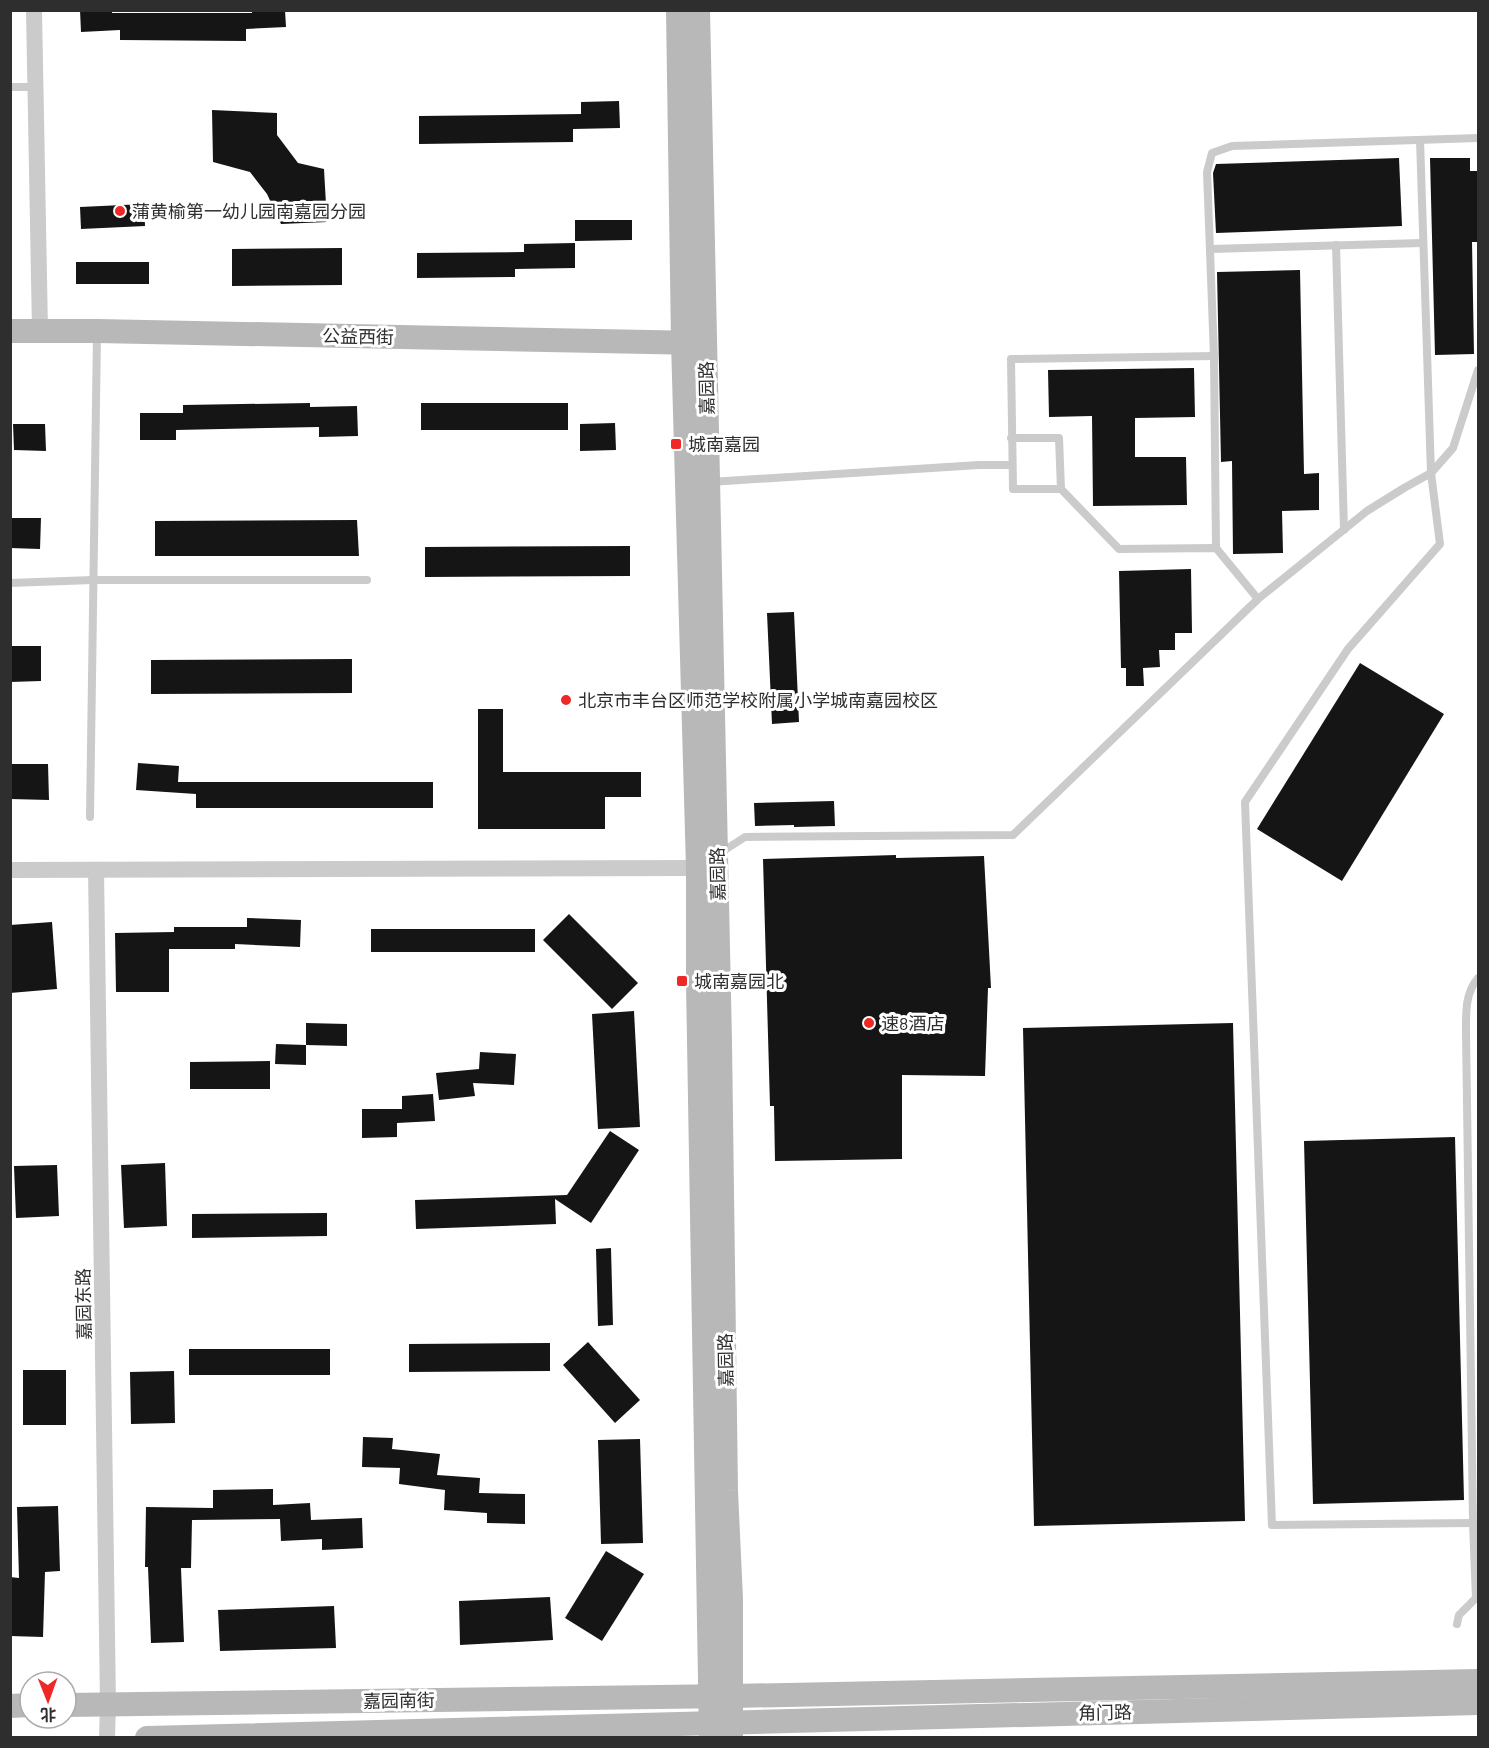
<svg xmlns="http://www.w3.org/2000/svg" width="1489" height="1748" font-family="Barlow,'Noto Sans SC',sans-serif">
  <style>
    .building { fill: #151515 }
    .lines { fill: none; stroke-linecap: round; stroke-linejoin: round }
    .lane { stroke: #cbcbcb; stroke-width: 8 }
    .street { stroke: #cbcbcb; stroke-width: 16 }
    .secondary { stroke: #b8b8b8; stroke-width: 24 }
    .poi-dot { fill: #ee2727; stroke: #fff; stroke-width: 2 }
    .labels { text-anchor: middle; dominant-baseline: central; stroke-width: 6; stroke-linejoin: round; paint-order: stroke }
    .poi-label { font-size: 18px; fill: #2e2e2e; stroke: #fff; text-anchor: start }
    .street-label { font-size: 18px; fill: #2e2e2e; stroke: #fff }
  </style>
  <rect width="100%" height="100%" fill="#fff"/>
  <g class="building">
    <path d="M80,10H112V13H252V10H285L286,27L246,29V41L120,40V30L81,32Z"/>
    <path d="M619,101L620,128L573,129V142L419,144V116L581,114V102Z"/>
    <path d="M212,110L277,113V135L298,163L324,169L327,222L281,224L267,194L250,172L213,162Z"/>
    <path d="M1399,158L1402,226L1216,233L1213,173L1216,164Z"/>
    <path d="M1430,158H1470V171H1479V242H1472L1474,354L1435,355Z"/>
    <path d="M144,204L145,226L81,229L80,207Z"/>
    <path d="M575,220H632V240L575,241Z"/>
    <path d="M575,243V268L515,269V277L417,278V253L524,252V244Z"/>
    <path d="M342,248V285L232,286V249Z"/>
    <rect x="76" y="262" width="73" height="22"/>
    <path d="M1300,270L1304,474L1319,473V510L1282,511L1283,553L1233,554L1232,461L1221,462L1217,272Z"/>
    <path d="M1194,368L1195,417L1135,418V457H1186L1187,505L1093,506L1092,416L1049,417L1048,370Z"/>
    <path d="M310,403V407L357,406L358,436L319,437V427L176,430V440H140V413H183V405Z"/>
    <rect x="421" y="403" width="147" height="27"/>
    <path d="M615,423L616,450L580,451V424Z"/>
    <path d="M13,424H45L46,451L14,450Z"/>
    <path d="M10,518H41L40,549L10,548Z"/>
    <path d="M357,520L359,556H155V521Z"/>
    <path d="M630,546V576L425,577V547Z"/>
    <path d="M1191,569L1192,633H1175V650H1159L1160,667L1143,668L1144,686H1126V668H1121L1119,571Z"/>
    <path d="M794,612L799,722L772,724L767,613Z"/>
    <path d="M10,646H41V681L10,682Z"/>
    <path d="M352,659V693L151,694V660Z"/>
    <path d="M1360,663L1444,714L1342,881L1257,829Z"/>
    <path d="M478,709H503V772H641V797H605V829H478Z"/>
    <path d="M138,763L179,766L178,782H433V808H196V794L136,790Z"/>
    <path d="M10,764H48L49,800L10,799Z"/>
    <path d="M834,801L835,826L794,827V825L755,826L754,803Z"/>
    <path d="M896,855V858L984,856L991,988H988L985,1076L902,1075V1159L775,1161L774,1106H770L763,859Z"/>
    <path d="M569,914L638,983L612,1009L543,940Z"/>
    <path d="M247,918L301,920L300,947L235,944V949H169V992H116L115,933L174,932V927H247Z"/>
    <path d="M52,922L57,989L10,993V925Z"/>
    <rect x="371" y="929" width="164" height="23"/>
    <path d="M634,1011L640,1127L598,1129L592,1014Z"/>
    <path d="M306,1023L347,1024V1046L306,1045Z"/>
    <path d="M1233,1023L1245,1521L1034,1526L1023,1028Z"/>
    <path d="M276,1044L306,1045V1065L275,1064Z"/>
    <path d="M480,1052L516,1054L514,1085L473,1083L475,1096L439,1100L436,1073L479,1069Z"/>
    <path d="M270,1061V1089H190V1062Z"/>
    <path d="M433,1094L435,1121L397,1123V1137L362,1138V1109H402V1096Z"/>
    <path d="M610,1131L639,1150L591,1223L555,1199L556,1224L416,1229L415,1200L567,1195Z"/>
    <path d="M1455,1137L1464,1500L1313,1504L1304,1141Z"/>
    <path d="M165,1163L167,1226L124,1228L121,1165Z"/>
    <path d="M57,1165L59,1216L16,1218L14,1166Z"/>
    <path d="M327,1213V1236L192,1238V1214Z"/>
    <path d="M611,1248L613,1325L598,1326L596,1249Z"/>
    <path d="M588,1342L640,1400L615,1423L563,1365Z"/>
    <path d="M550,1343V1371L409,1372V1344Z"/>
    <rect x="189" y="1349" width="141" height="26"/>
    <rect x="23" y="1370" width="43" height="55"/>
    <path d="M174,1371L175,1423L131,1424L130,1372Z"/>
    <path d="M363,1437L393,1438L392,1449L440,1454L437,1475L480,1478L479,1493L525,1494V1524L487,1523V1513L444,1510L445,1490L399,1484L400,1468L362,1467Z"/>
    <path d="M640,1439L643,1543L601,1544L598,1440Z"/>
    <path d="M273,1489V1505L310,1503L311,1520L362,1518L363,1548L322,1550V1539L281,1541L280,1519L192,1520L191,1568H181L184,1642L151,1643L148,1567H145L146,1507L213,1508V1490Z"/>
    <path d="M58,1506L60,1571L45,1572L43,1637L10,1636V1577L19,1578L17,1507Z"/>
    <path d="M606,1551L644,1574L602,1641L565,1618Z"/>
    <path d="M550,1597L553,1640L460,1645L459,1601Z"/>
    <path d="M334,1606L336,1648L220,1651L218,1610Z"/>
  </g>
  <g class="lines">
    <g class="lane">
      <path d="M10,87H36"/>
      <path d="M1420,140L1431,473L1440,544L1348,649L1245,802L1272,1525L1473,1523"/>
      <path d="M1336,245L1344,530"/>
      <path d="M1211,249L1423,243"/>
      <path d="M1011,438H1059L1061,489L1119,549L1216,548L1258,599"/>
      <path d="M710,482L979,465H1012"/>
      <path d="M1061,489H1013L1011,359L1214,356"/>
      <path d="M1216,548L1214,356L1207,172L1212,153L1232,146L1478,138"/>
      <path d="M10,583L93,580H367"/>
      <path d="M90,817L97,334"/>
      <path d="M720,853L745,837L1013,835L1258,599L1367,511L1404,488L1431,473L1453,448L1478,370"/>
      <path d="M1478,978C1465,993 1466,1013 1466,1032L1473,1523L1476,1598H1478"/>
      <path d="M1457,1624L1459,1615L1476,1598"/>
    </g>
    <g class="street">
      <path d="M34,10L40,331"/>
      <path d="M10,870L698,868"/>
      <path d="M96,870L108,1704L107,1738"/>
    </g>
    <g class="secondary">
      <path d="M678,10L683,342L698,868V983L711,1738"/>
      <path d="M698,10L720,1042L726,1491L731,1599V1738"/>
      <path d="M10,331H97L700,343"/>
      <path d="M66,1705L732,1696L1478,1681"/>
      <path d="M10,1706L30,1705"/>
      <path d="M147,1738L1478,1703"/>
    </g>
  </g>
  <g class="poi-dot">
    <circle cx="120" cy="211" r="6"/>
    <rect x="670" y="438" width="12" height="12" rx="3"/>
    <circle cx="566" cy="700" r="6"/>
    <rect x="676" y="975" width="12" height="12" rx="3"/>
    <circle cx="869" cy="1023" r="6"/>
  </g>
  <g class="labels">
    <g class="poi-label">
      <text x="132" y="211">蒲黄榆第一幼儿园南嘉园分园</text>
      <text x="688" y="444">城南嘉园</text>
      <text x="578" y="700">北京市丰台区师范学校附属小学城南嘉园校区</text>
      <text x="694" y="981">城南嘉园北</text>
      <text x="881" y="1023">速8酒店</text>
    </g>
    <g class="street-label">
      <text transform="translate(358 336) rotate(1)">公益西街</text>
      <text transform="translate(706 388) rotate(-91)">嘉园路</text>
      <text transform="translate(717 874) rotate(-91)">嘉园路</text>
      <text transform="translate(83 1304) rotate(-91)">嘉园东路</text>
      <text transform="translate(725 1360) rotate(-91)">嘉园路</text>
      <text transform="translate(399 1700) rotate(-1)">嘉园南街</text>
      <text transform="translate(1105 1712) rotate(-1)">角门路</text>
    </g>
  </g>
  <rect width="1489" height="1748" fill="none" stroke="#2e2e2e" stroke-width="24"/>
  <g transform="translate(48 1700) rotate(179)"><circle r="28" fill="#ffffff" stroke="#ababab" stroke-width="1.5"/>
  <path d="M0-4.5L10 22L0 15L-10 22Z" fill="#ee2727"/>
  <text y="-9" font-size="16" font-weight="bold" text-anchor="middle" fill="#2e2e2e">北</text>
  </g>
</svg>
